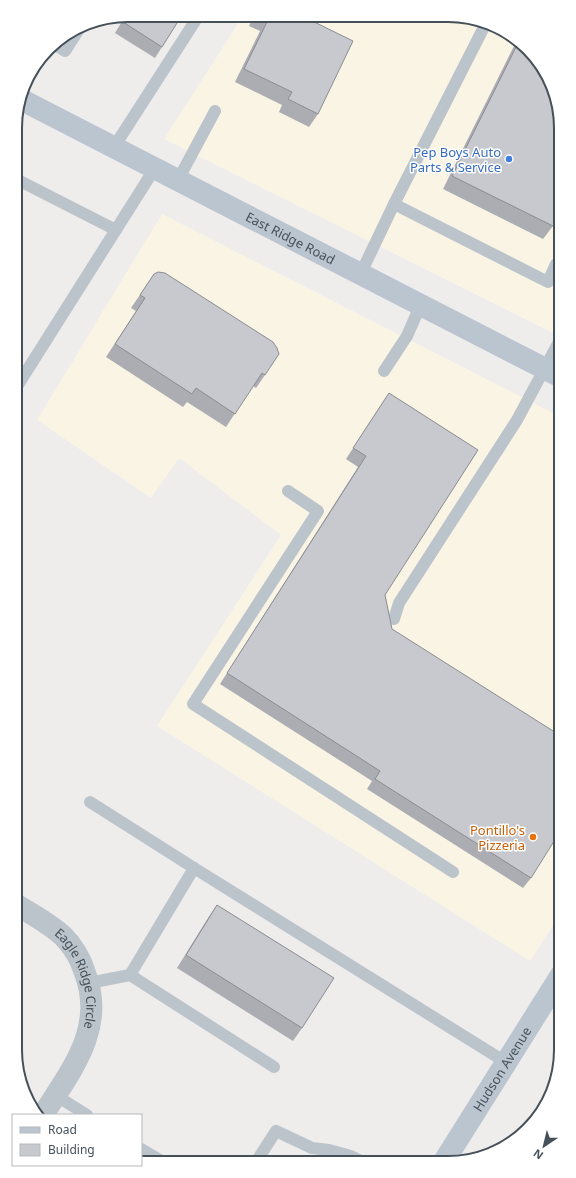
<svg xmlns="http://www.w3.org/2000/svg" width="576" height="1178" font-family="'Noto Sans',sans-serif">
  <style>
    .commercial { fill: #faf4e5 }
    .lines { fill: none; stroke-linecap: round; stroke-linejoin: round }
    .lane { stroke: #bbc4cb; stroke-width: 12 }
    .street { stroke: #bbc4cb; stroke-width: 22 }
    .secondary { stroke: #bbc5d0; stroke-width: 22 }
    .wall { fill: #abadb2 }
    .building { fill: #c7c9cf; stroke: #8b8d91 }
    .shop-dot { fill: #3f7fe0; stroke: #fff; stroke-width: 1.5 }
    .food-dot { fill: #e8710a; stroke: #fff; stroke-width: 1.5 }
    .labels { text-anchor: middle; dominant-baseline: central; stroke-width: 3; stroke-linejoin: round; paint-order: stroke }
    .shop-label { font-size: 13px; fill: #366cbe; stroke: #fff; text-anchor: end }
    .street-label { font-size: 13px; fill: #465059; stroke: #fff }
    .food-label { font-size: 13px; fill: #c56008; stroke: #fff; text-anchor: end }
    .rim { fill: none; stroke: #465059; stroke-width: 2 }
  </style>
  <rect width="100%" height="100%" fill="#efecec"/>
  <g class="commercial">
    <path d="M243,16L469,17L523,43L561,128V337L164,139Z"/>
    <path d="M162,214L561,417V913L530,961L157,726L281,535L179,458L151,498L37,420Z"/>
  </g>
  <g class="lines">
    <g class="lane">
      <path d="M485,25L394,204L548,282L556,264L561,266"/>
      <path d="M53,43L65,51L81,26"/>
      <path d="M114,147L199,15"/>
      <path d="M16,179L116,230"/>
      <path d="M178,180L215,111"/>
      <path d="M361,273L394,204"/>
      <path d="M384,371L407,336L421,304"/>
      <path d="M16,388L155,168"/>
      <path d="M288,491L318,511L193,704L453,872"/>
      <path d="M394,619L399,603L517,420L561,338"/>
      <path d="M90,802L194,868"/>
      <path d="M130,975L194,868L507,1063"/>
      <path d="M89,983L130,975L274,1067"/>
      <path d="M55,1095L87,1115"/>
      <path d="M141,1149L163,1162"/>
      <path d="M256,1162L276,1131L312,1148L329,1150L351,1156L365,1163"/>
    </g>
    <path class="street" id="s1" d="M15,904C32,914 49,923 63,936C73,946 81,960 85,973C106,1029 71,1070 43,1115"/>
    <g class="secondary">
      <path id="s2" d="M20,99L561,377"/>
      <path id="s3" d="M443,1163L561,975"/>
    </g>
  </g>
  <g class="wall">
    <path d="M126,15H128L162,47L155,58L115,33Z"/>
    <path d="M254,16H302L318,114L309,127L279,112L282,105L235,82L260,31L249,26Z"/>
    <path d="M517,41L523,43L553,226L543,239L443,189L515,44Z"/>
    <path d="M154,274L265,375L256,388L253,386L226,427L187,402L183,407L106,357L136,311L131,308Z"/>
    <path d="M389,393L385,595L392,629L531,878L523,888L367,789L372,781L220,684L358,467L346,459Z"/>
    <path d="M217,905L302,1028L293,1041L177,968L208,918Z"/>
  </g>
  <g class="building">
    <path d="M127,15H182L162,47L123,22Z"/>
    <path d="M265,16H302L353,41L318,114L288,99L292,92L244,69L269,18Z"/>
    <path d="M519,41L523,43L555,92L561,128V209L553,226L452,176Z"/>
    <path d="M158,272L165,273L273,342L277,348L279,354L265,375L262,373L235,414L196,388L192,394L115,344L145,298L140,295L154,274Z"/>
    <path d="M16,290L19,291L16,297Z"/>
    <path d="M389,393L478,450L385,595L392,629L561,736V830L531,878L375,779L380,771L227,673L366,456L353,448Z"/>
    <path d="M217,905L334,978L302,1028L186,955Z"/>
  </g>
  <circle class="shop-dot" cx="509" cy="159" r="4"/>
  <circle class="food-dot" cx="533" cy="837" r="4"/>
  <g class="labels">
    <g class="shop-label">
      <text x="501" y="152">Pep Boys Auto<tspan x="501" dy="15">Parts &amp; Service</tspan></text>
    </g>
    <g class="street-label">
      <text stroke="none"><textPath href="#s2" startOffset="304">East Ridge Road</textPath></text>
      <text stroke="none"><textPath href="#s1" startOffset="104">Eagle Ridge Circle</textPath></text>
      <text stroke="none"><textPath href="#s3" startOffset="111">Hudson Avenue</textPath></text>
    </g>
    <g class="food-label">
      <text x="525" y="830">Pontillo's<tspan x="525" dy="15">Pizzeria</tspan></text>
    </g>
  </g>
  <path d="M0 0H576V1178H0ZM128 22H448A106 106 0 0 1 554 128V1050A106 106 0 0 1 448 1156H128A106 106 0 0 1 22 1050V128A106 106 0 0 1 128 22Z" fill="#fff" fill-rule="evenodd"/>
  <path class="rim" d="M128 22H448A106 106 0 0 1 554 128V1050A106 106 0 0 1 448 1156H128A106 106 0 0 1 22 1050V128A106 106 0 0 1 128 22Z"/>
  <rect x="12" y="1114" width="130" height="52" fill="#ffffff" stroke="#b5b9bd"/>
  <rect x="20" y="1127" width="20" height="6" fill="#bbc5d0" stroke="#b5b9bd"/>
  <text x="48" y="1134" font-size="12" fill="#465059">Road</text>
  <rect x="20" y="1144" width="20" height="12" fill="#c7c9cf" stroke="#b5b9bd"/>
  <text x="48" y="1154" font-size="12" fill="#465059">Building</text>
  <g transform="translate(544 1146) rotate(215)" stroke="#ffffff" stroke-width="3" paint-order="stroke">
  <path d="M0-3L7 15L0 10L-7 15Z" fill="#465059"/>
  <text y="-6" font-size="11" font-weight="bold" text-anchor="middle" fill="#465059">N</text>
  </g>
</svg>
